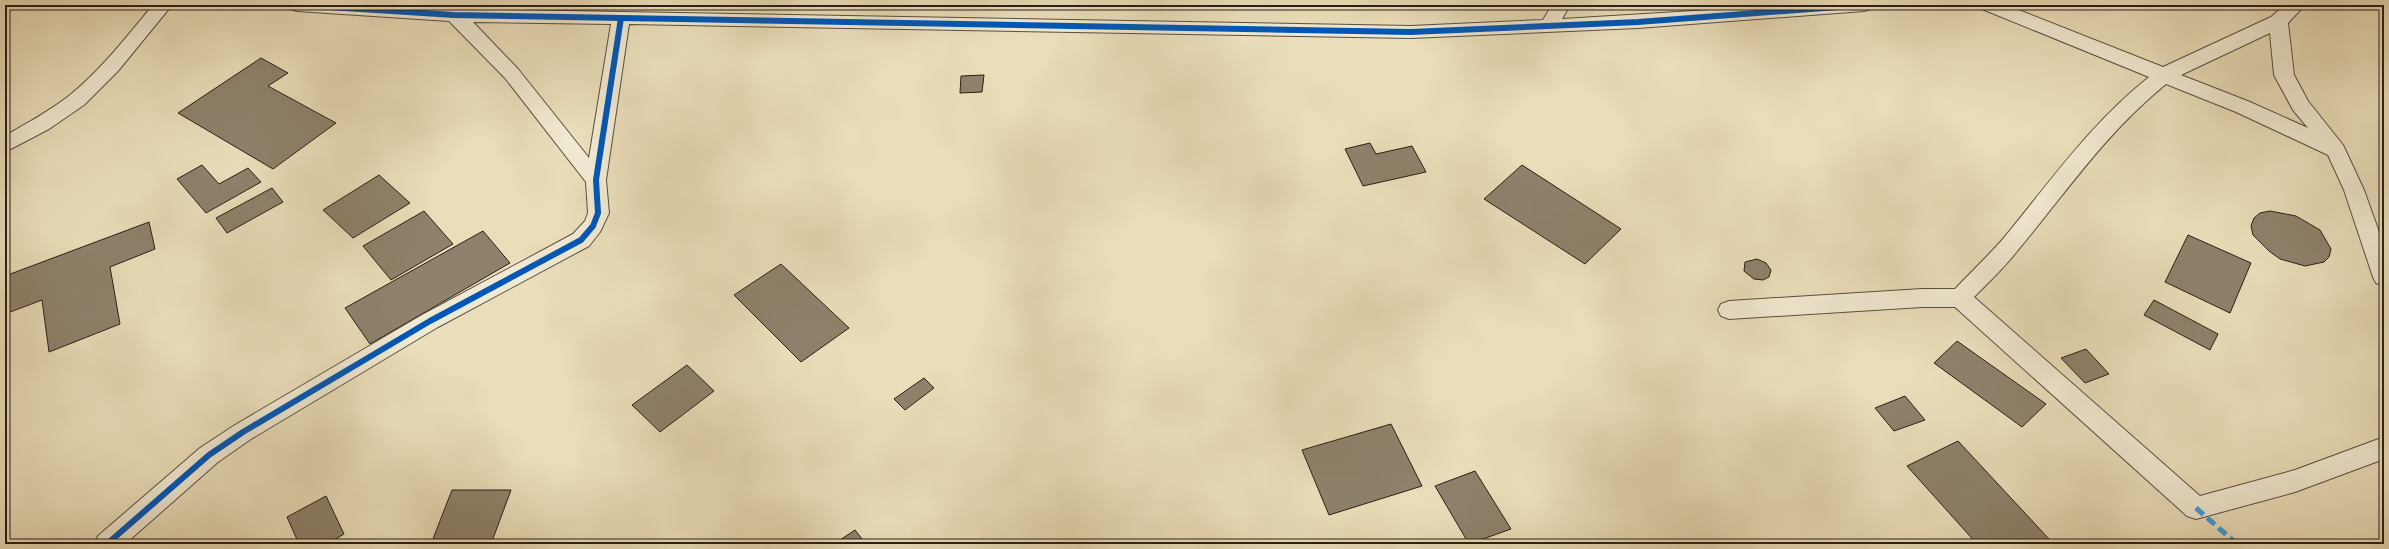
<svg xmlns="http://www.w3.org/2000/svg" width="2389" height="549" font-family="'IM FELL DW Pica',serif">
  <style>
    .building { fill: #8e826c; stroke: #2a1e17 }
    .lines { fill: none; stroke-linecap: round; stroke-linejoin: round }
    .minor-casing { stroke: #5a4e40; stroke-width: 2 }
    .minor { fill: #f1ead2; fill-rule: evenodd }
    .quiet { stroke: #3d9bdf; stroke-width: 5; stroke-dasharray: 10 5; stroke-linecap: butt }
    .cycleway-casing { stroke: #f1ead2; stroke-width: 8 }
    .cycleway { stroke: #0057b8; stroke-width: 6 }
  </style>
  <rect width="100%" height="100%" fill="#eadeba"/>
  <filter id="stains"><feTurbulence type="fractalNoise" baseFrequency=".005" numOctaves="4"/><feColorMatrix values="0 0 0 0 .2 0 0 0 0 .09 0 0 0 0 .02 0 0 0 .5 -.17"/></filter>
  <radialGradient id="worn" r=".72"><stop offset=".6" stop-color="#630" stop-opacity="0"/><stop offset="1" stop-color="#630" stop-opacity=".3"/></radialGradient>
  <g class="building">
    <path d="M261,58L288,73L268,86L336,123L273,169L178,113Z"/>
    <path d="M984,75L982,92L960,93L961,76Z"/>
    <path d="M1370,143L1376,154L1412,146L1426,172L1363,186L1345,149Z"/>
    <path d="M202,165L219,184L248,168L261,182L206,213L177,179Z"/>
    <path d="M1522,165L1621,229L1585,264L1484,199Z"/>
    <path d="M379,175L410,203L353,238L323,210Z"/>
    <path d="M272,188L283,202L227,233L216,218Z"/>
    <path d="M424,211L453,244L391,280L363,246Z"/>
    <path d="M2270,211L2296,216L2320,230L2331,249L2329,257L2324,262L2305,266L2280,259L2269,251L2253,235L2251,226L2254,218L2260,213Z"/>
    <path d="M149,222L155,249L110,267L120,324L49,352L42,300L5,314V276Z"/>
    <path d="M483,231L510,263L370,344L345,308Z"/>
    <path d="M2188,235L2251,263L2230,313L2165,282Z"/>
    <path d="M1757,259L1766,263L1771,270L1769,277L1763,280L1754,279L1744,271L1745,262Z"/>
    <path d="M781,264L849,328L801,362L734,295Z"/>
    <path d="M2154,300L2218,334L2210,350L2144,315Z"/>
    <path d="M1957,341L2046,404L2022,427L1934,363Z"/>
    <path d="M2086,349L2109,374L2085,383L2061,358Z"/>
    <path d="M687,365L714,391L660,432L632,405Z"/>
    <path d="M924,378L934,388L905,410L894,399Z"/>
    <path d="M1905,396L1925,420L1894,431L1875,408Z"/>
    <path d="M1391,424L1422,486L1329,515L1302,450Z"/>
    <path d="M1958,441L2049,539L2040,544H1977L1907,466Z"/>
    <path d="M1475,471L1511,529L1469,544L1435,486Z"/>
    <path d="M452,490H511L491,544H431Z"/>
    <path d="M326,496L344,534L327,544H299L287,517Z"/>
    <path d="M855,530L866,544H834Z"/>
  </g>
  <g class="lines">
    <defs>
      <g id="minor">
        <path d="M153,5H172L118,71L84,105L49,129L5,152V136C27,123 50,111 70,95C102,69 127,36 153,5Z"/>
        <path d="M288,5H394L454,9L1411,26L1543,20L1552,5H1570L1562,19L1792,5H1873L1871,9L1864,11L1638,28L1411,38L629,24L606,180L609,213L600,232L589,246L438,327L251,439L218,462L125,544H94L98,536L200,448L235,425L422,315L573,234L585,221L588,213L586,182L505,78L449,21L297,11L290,9ZM473,22L611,24L589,158L518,69Z"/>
        <path d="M1980,5H2006L2163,67L2271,17L2285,5H2305L2288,23L2294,75L2308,101L2343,145L2364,190L2384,246V286L2376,283L2373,277L2344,190L2328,155L2236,112L2166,84C2105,134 2068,190 2018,250C2005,267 1989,282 1974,297L2200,496L2295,470L2384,437V459L2295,492L2196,519L2187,516L1955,307H1922L1729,319L1721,316L1718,310L1721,304L1729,301L1922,289H1955C1971,272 1988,256 2003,239C2050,182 2091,123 2149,77L1982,9ZM2270,33L2274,75L2293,110L2308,128L2250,102L2181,75Z"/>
      </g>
    </defs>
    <use href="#minor" class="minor-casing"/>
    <use href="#minor" class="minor"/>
    <path class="quiet" d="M2196,508L2237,544"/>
    <defs>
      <g id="cycleway">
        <path d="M297,5L454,15L1411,32L1638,22L1864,5"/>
        <path d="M107,544L209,455L243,432L430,321L581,240L593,226L598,213L596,180L621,18"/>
      </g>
    </defs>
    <use href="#cycleway" class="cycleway-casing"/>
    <use href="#cycleway" class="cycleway"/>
  </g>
  <rect width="2389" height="549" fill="none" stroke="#eadeba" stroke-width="20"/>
  <rect x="6" y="6" width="2377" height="537" fill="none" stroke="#2a1e17" stroke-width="2"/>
  <rect x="10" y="10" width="2369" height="529" fill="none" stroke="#2a1e17"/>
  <rect width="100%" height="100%" filter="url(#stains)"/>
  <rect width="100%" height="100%" fill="url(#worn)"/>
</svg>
